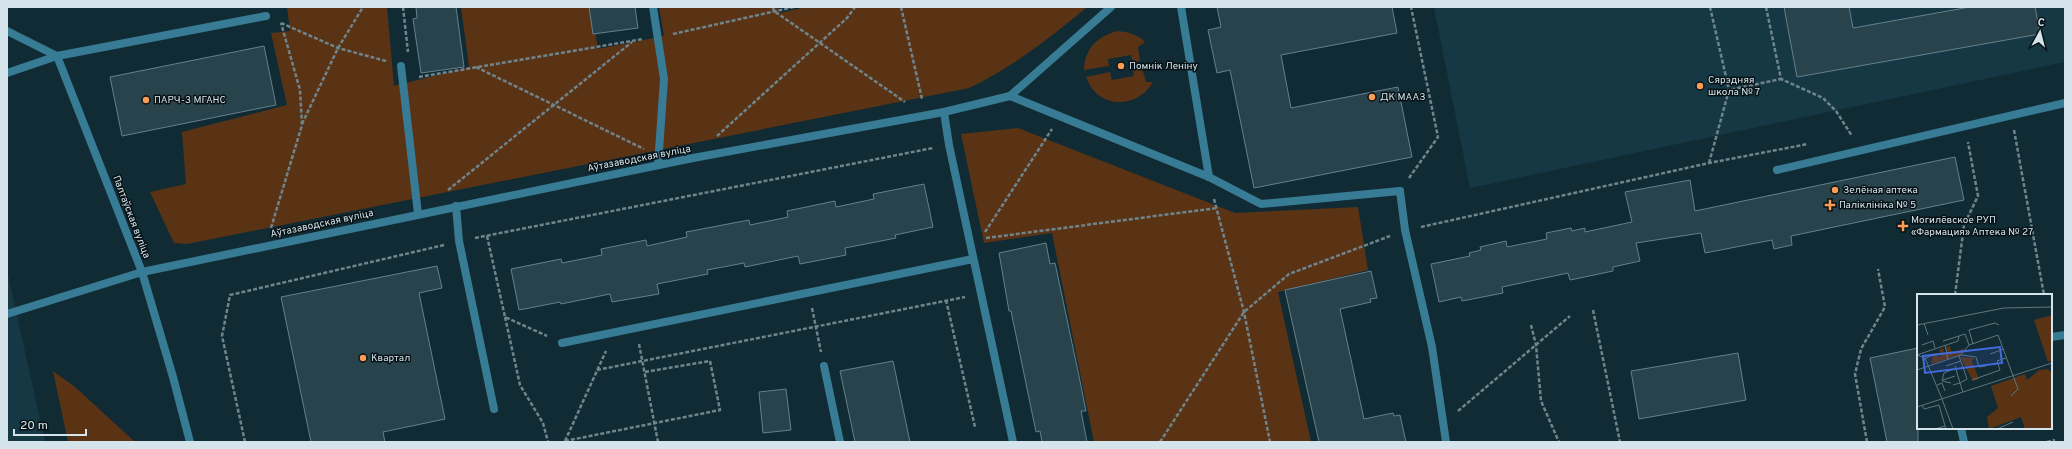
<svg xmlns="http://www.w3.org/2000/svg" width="2072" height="449" font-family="Overpass,sans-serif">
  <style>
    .built { fill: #153844 }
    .green { fill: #5a3314 }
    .building { fill: #29434d; stroke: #65808c }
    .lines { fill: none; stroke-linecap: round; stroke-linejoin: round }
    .path { stroke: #6f848c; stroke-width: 2.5; stroke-dasharray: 4 2; stroke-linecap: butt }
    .lane { stroke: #377b94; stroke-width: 8 }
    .street { stroke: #377b94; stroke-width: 8 }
    .poi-dot { fill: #fd9d55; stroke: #071216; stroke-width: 1.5 }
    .labels { text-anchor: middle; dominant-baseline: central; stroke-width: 3; stroke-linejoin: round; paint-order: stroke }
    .poi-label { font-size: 10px; fill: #d5e4ea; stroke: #071216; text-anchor: start }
    .street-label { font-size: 10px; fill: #d5e4ea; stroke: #071216 }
    .inset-road { fill: none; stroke: #5f757d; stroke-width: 1 }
    .view { fill: #426cdc; fill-opacity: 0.15; stroke: #426cdc; stroke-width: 2 }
    .inset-edge { fill: none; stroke: #d5e4ea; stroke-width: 2 }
  </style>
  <rect width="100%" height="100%" fill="#112b35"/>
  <g class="built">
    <path d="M1434,7H2065V62L1470,188Z"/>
    <path d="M7,270L45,442H7Z"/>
  </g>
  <g class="green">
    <path d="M287,7H387L394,86L469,67L461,7H591L598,49L664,36L659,7H778L779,13L807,7H1087C1050,38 1013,67 969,88L187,244L174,243L150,192L186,184L182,132L287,105L271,33L290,31Z"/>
    <path d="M1117,31C1128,32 1137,34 1145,42L1138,47L1140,61L1133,62L1131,55L1108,59L1109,66L1084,70C1085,48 1097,37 1117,31Z"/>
    <path d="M1142,68L1146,82H1153C1137,110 1097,109 1086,77L1110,72L1112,80L1134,76L1133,70Z"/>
    <path d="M1018,128L1235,213L1358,207L1368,270L1278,292L1311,442H1094L1052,233L984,243L961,134Z"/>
    <path d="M53,371L75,387L135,442H68Z"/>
  </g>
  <g class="building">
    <path d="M416,7H456L464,67L421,73L413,19L417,18Z"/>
    <path d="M589,7H635L638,28L593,34Z"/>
    <path d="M1217,7H1392L1397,33L1281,55L1291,108L1398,87L1412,157L1254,188L1230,70L1217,73L1208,30L1221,27Z"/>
    <path d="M1784,7H1849L1853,28L1970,7H2035L2040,34L1797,77Z"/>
    <path d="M264,46L276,105L122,136L110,77Z"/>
    <path d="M1955,157L1964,200L1791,236L1792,245L1774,249L1772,240L1705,253L1701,233L1636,243L1640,261L1613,267V271L1570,280L1568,273L1502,287L1503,293L1462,301L1461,297L1439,302L1431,264L1470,256L1469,253L1481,250L1480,247L1506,241L1507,247L1547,239L1546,233L1571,228L1572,231L1585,228V232L1632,222L1625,192L1690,180L1695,211Z"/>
    <path d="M924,184L933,227L895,235L896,238L845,248L846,255L800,264L798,256L745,267L744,263L707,270L708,274L657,284L659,294L612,302L610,294L561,304L560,302L519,310L511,269L561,259L562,263L602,255L601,249L646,240L647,246L687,237L686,232L749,220L750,225L788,217L787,211L835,201L836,207L874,199L873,194Z"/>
    <path d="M1046,243L1050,264L1055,263L1079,376L1086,411H1081L1087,442H1042L1040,431L1036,432L1011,311H1009L999,253Z"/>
    <path d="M437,266L442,288L419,293L445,419L383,432L385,442H311L281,297Z"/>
    <path d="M1371,271L1377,298L1370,299L1371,302L1340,309L1364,419L1393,413L1394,416L1400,415L1406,442H1319L1285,290Z"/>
    <path d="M1918,348V442H1887L1870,358Z"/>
    <path d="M1738,353L1746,400L1639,419L1631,371Z"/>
    <path d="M893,361L910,442H855L840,371Z"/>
    <path d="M786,389L791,430L763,433L759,392Z"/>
  </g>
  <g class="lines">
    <g class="path">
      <path d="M403,7L408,52"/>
      <path d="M773,7L774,11L905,102"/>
      <path d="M901,7L922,99"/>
      <path d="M1710,7L1729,90"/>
      <path d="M1766,7L1781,79L1823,98L1836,111L1852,136"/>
      <path d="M281,23L338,48L386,61"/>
      <path d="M673,34L794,7"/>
      <path d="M476,67L644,149"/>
      <path d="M419,77L643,39"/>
      <path d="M302,124L338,48L363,7"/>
      <path d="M2014,130L2044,295"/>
      <path d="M717,136L847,18L855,7"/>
      <path d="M1709,163L1729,90L1781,79"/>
      <path d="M1409,178L1438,137L1411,7"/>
      <path d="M448,190L632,42"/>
      <path d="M1214,199L1244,312L1270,442"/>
      <path d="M1421,227L1709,163L1808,144"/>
      <path d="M271,228L302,125L300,90L281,23"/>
      <path d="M985,232L1052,129"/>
      <path d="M487,236L505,317L547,336"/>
      <path d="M475,238L933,148"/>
      <path d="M986,238L1217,208"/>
      <path d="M1955,295L1964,225L1978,196L1968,142"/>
      <path d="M946,300L975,427"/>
      <path d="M812,308L821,352"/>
      <path d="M1593,310L1620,442"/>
      <path d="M505,317L520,385L543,423L548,442"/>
      <path d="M1531,325L1536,345L1541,401L1559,442"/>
      <path d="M639,344L658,442"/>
      <path d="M597,370L965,297"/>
      <path d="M1458,411L1570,316"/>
      <path d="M565,441L720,410L710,361L645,372"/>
      <path d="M565,441L606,351"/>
      <path d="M245,442L222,336L230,295L444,245"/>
      <path d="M1160,442L1244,312L1289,274L1390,236"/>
      <path d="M1867,442L1855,374L1861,349L1885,307L1878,269"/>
      <path d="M2047,442L2055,440"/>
    </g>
    <g class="lane">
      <path d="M7,73L57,56"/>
      <path d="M944,112L949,145L1013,442"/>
      <path d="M1777,170L2065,103"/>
      <path d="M1400,191L1405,230L1432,347L1446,442"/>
      <path d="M456,206L459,241L494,409"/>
      <path d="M7,314L142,272"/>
      <path d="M2051,337L2065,335"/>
      <path d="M562,343L973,259"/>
      <path d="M824,366L840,442"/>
      <path d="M1961,428L1964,442"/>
    </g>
    <g class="street">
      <path d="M653,7L664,79L658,165"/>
      <path d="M1181,7L1209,177"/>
      <path d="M7,31L57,56L142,272L173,377L190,442"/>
      <path d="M57,56L266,16"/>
      <path d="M401,66L418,214"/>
      <path d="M1010,96L1209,177L1261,204L1400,191"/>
      <path d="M142,272L693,158L944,112L1010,96L1111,7"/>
    </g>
  </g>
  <g class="poi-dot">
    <circle cx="1121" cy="66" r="4"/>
    <circle cx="1700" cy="86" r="4"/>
    <circle cx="1372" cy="97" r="4"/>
    <circle cx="146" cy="100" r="4"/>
    <circle cx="1835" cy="190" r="4"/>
    <path d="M1828 199h4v4h4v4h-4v4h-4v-4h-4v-4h4z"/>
    <path d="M1901 220h4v4h4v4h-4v4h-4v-4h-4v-4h4z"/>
    <circle cx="363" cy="358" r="4"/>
  </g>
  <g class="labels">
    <g class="poi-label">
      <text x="1129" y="66">Помнік Леніну</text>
      <text x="1708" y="80">Сярэдняя<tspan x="1708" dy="12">школа № 7</tspan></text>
      <text x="1380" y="97">ДК МААЗ</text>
      <text x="154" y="100">ПАРЧ-3 МГАНС</text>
      <text x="1843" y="190">Зелёная аптека</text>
      <text x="1839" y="205">Паліклініка № 5</text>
      <text x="1911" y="220">Могилёвское РУП<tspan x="1911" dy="12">«Фармация» Аптека № 27</tspan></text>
      <text x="371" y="358">Квартал</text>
    </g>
    <g class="street-label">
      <text transform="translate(639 159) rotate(-11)">Аўтазаводская вуліца</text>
      <text transform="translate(131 217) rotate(69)">Палтаўская вуліца</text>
      <text transform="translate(322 224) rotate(-12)">Аўтазаводская вуліца</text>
    </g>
  </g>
  <g transform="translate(1917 294)">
    <rect width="135" height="135" fill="#112b35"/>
    <path d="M135,21V66L131,68L117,26ZM33,52L35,59L48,54L43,61L14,70L16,60L20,59L21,63L24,62L22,56L26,54L28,61L31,60L29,53ZM43,63L58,64L55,67L62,85L56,87ZM130,75L135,78V135H108L104,123L72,135L70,123L81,114L74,92L108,80L110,86L122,76Z" fill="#5a3314"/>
    <path class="inset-road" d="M7,29L11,41M0,31L87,14L135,13M26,47L42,42M56,50L52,36L78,29L82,31M5,51L16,47L18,54M28,51L31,65M73,60L87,55M0,61L41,47L42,42L48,40L52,51M0,61L8,64L25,105M44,61L59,63L62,73L69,72M42,62L50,85L43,89L46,98M5,66L16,61M29,72L44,67M0,76L44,61L52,51L81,41L101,95L94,102M26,86L38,82M55,86L83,76L80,67L89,64M34,89L25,87L27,79L36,75M20,91L25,89L28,97M36,91L43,89L38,72M25,105L36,135M5,111L7,115L22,111L28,132M0,113L135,69M18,135L28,132L29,134M80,135L96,128"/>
    <path class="view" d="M83,53L85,69L8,79L6,62Z"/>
    <rect width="135" height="135" class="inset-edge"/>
  </g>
  <rect width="2072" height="449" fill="none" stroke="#d5e4ea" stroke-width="16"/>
  <g transform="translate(2040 32) rotate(7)" stroke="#071216" stroke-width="3" paint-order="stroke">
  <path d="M0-3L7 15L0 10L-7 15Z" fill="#d5e4ea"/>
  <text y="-6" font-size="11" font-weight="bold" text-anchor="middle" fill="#d5e4ea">С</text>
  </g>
  <path d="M14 429v6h72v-6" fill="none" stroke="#d5e4ea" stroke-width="2"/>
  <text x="20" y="429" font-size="12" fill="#d5e4ea" stroke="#071216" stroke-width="3" paint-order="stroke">20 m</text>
</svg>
